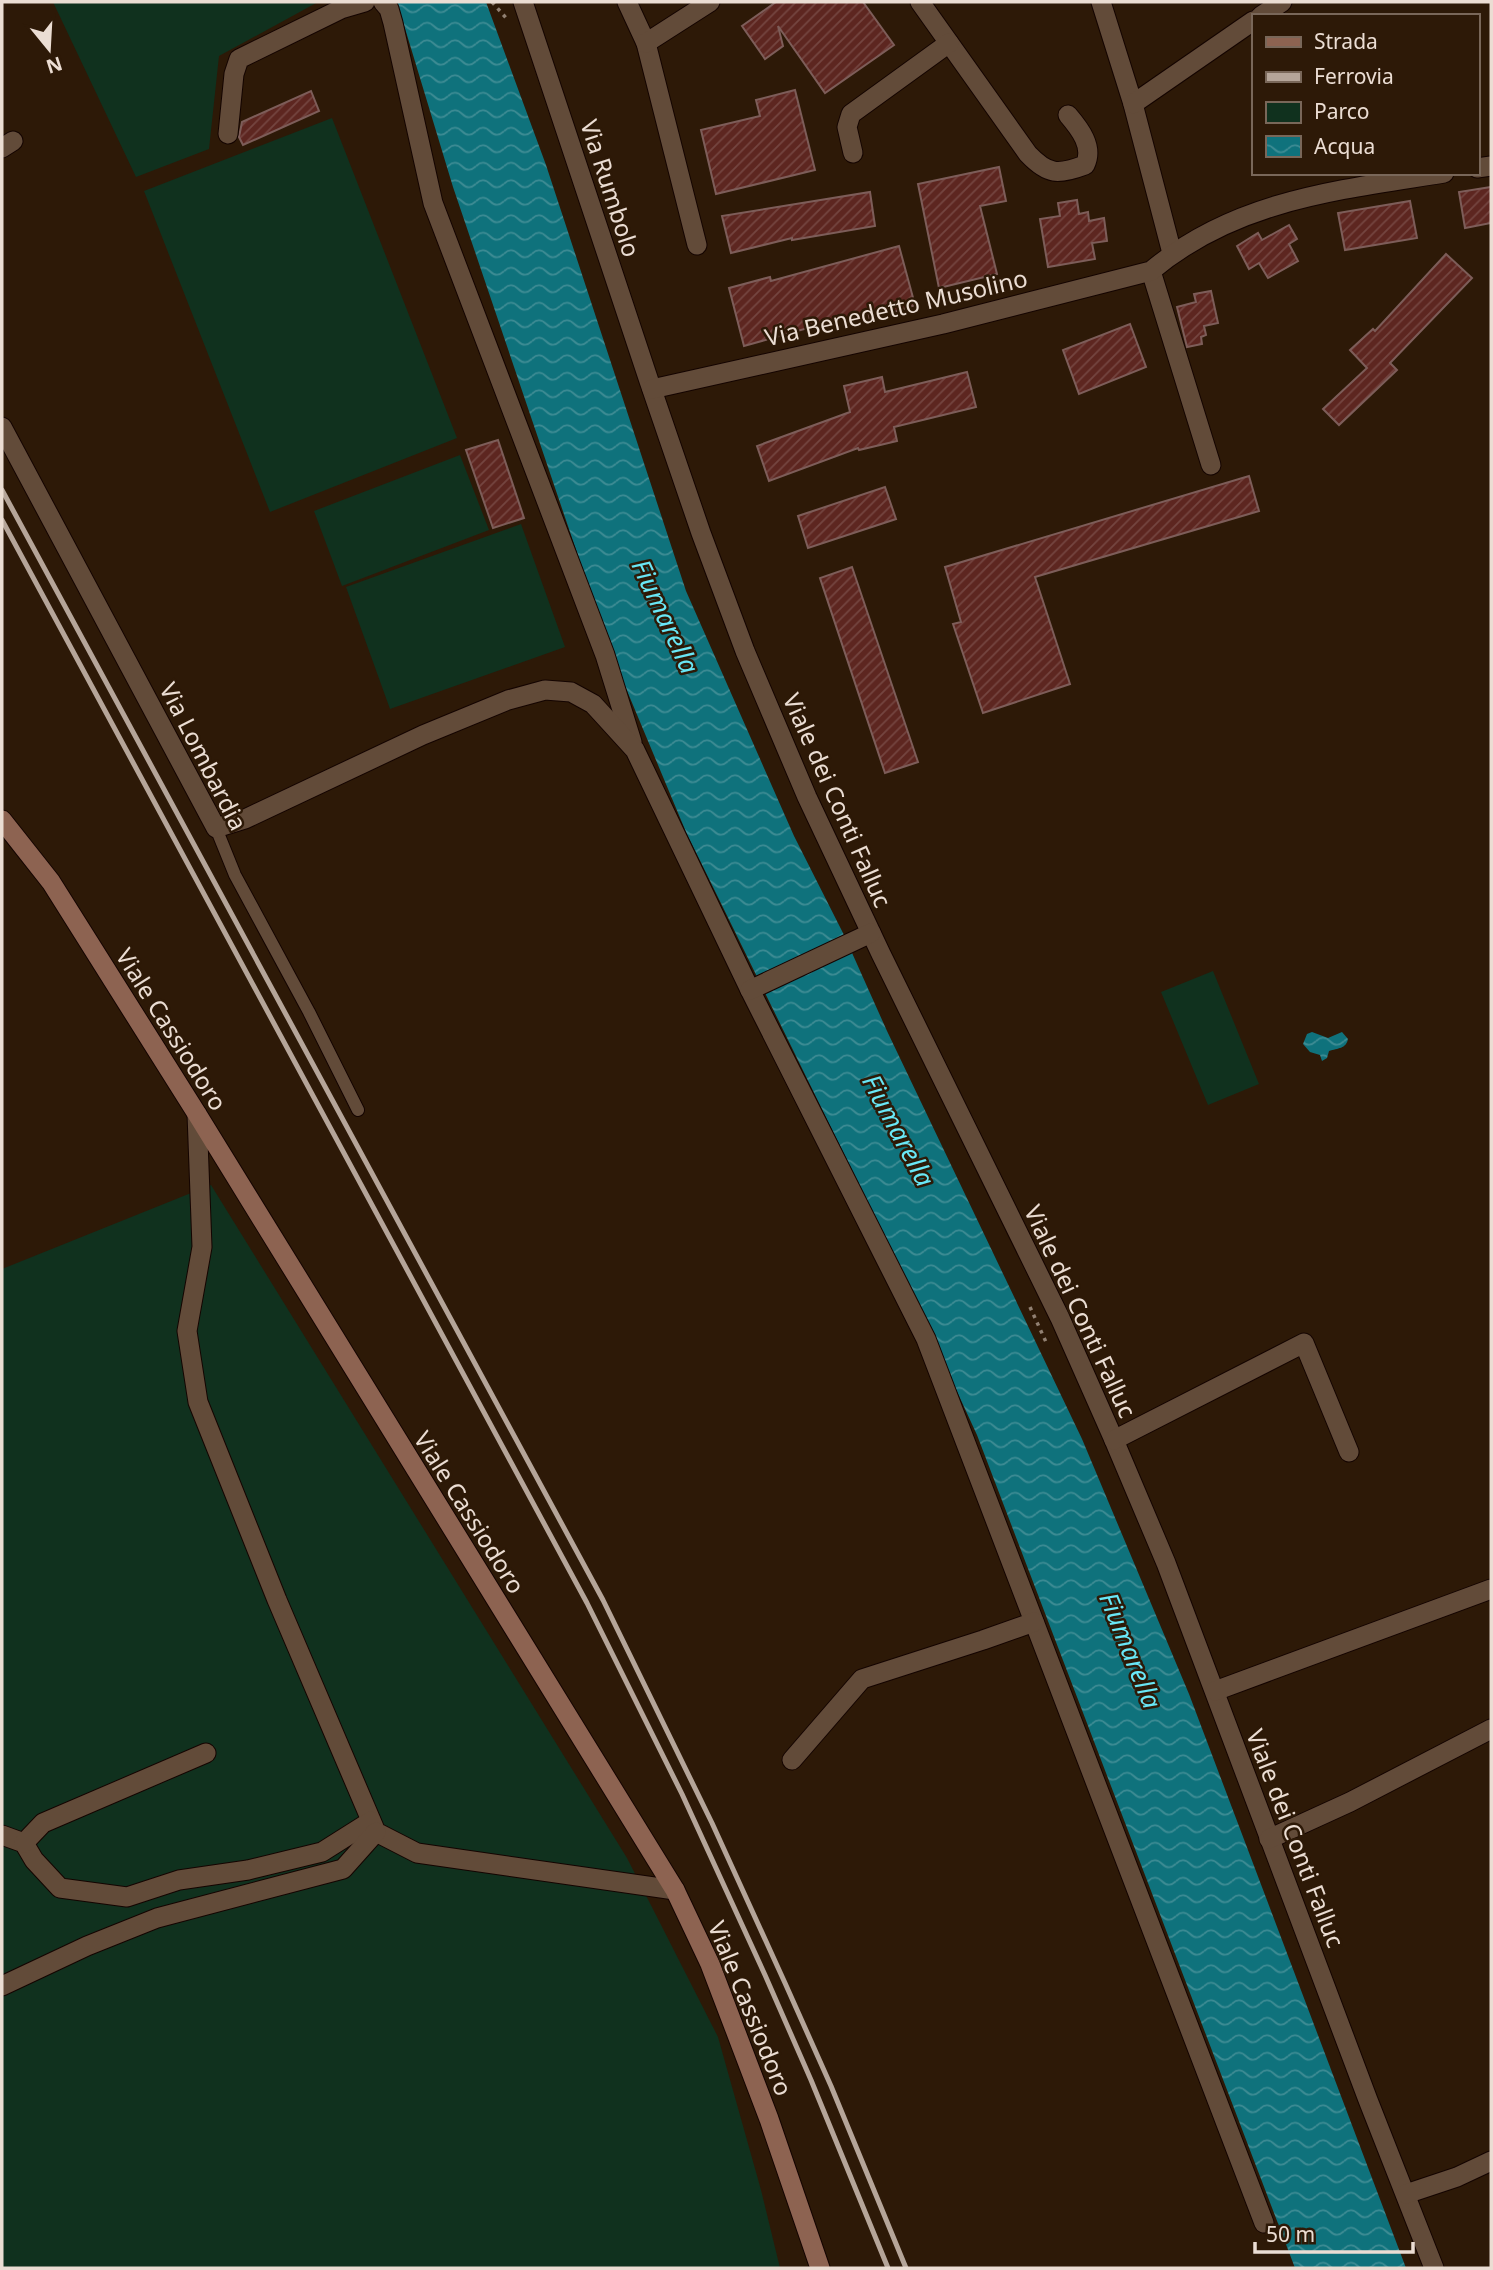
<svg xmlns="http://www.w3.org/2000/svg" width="1493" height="2270" font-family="'Noto Sans',sans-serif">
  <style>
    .green { fill: #10311e }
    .water { fill: url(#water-waves) }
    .building { fill: url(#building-hatch); stroke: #7d5d59; stroke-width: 2 }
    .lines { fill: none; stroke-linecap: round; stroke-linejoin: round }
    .service-casing { stroke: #140400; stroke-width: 14 }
    .minor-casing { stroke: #140400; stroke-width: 21 }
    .secondary-casing { stroke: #140400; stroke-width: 21 }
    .path { stroke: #918072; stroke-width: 3.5; stroke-dasharray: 3.5 5; stroke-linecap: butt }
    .service { stroke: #624b39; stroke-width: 12 }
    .minor { stroke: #624b39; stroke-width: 19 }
    .secondary { stroke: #8d6351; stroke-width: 19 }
    .rail { stroke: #b5a599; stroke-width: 5 }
    .labels { text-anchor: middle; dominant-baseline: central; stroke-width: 5; stroke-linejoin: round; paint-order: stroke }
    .street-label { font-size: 24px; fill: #ebddd3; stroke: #2d1907 }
    .water-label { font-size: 26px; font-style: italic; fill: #69e7f6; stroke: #2d1907 }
  </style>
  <defs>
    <pattern id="water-waves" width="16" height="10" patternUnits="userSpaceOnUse" patternTransform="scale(1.75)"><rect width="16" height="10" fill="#0f727c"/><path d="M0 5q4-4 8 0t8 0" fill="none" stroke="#3e8c94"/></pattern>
    <pattern id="building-hatch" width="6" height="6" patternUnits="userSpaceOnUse" patternTransform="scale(1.75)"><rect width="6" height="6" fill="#5d2620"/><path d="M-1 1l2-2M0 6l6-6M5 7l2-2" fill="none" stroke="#744540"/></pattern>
  </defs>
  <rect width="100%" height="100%" fill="#2d1907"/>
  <g class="green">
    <path d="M53,2H318L219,56L209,149L136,177Z"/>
    <path d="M332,118L457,438L270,512L144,191Z"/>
    <path d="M460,455L489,530L342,586L314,511Z"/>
    <path d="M521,524L565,647L390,709L346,587Z"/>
    <path d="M1213,971L1259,1084L1208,1105L1161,992Z"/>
    <path d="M211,1185L627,1858L718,2037L761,2190L780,2268H2V1269Z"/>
  </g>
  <g class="water">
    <path d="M397,2H486L546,165L686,591L794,836L844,935L887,1031L1082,1439L1189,1694L1406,2268H1295L977,1435L901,1270L686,832L610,650L453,187Z"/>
    <path d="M1312,1032L1328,1038L1342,1032L1348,1039C1346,1049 1338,1048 1329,1051L1327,1058L1322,1061L1320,1055L1310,1052L1303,1044L1307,1034Z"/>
  </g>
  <g class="building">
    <path d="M776,2H863L894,45L825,93L778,26L783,46L765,59L742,26Z"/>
    <path d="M795,90L815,170L716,194L701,130L760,116L756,100Z"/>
    <path d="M311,91L319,111L243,145L239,137L242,122Z"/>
    <path d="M999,167L1006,201L980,206L997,274L939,288L918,184Z"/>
    <path d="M1491,187V223L1465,228L1459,192Z"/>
    <path d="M870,192L875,226L792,240V238L731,253L722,216Z"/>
    <path d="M1077,200L1079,214L1088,212L1089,221L1104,218L1107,241L1092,243L1095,259L1048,267L1040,219L1060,216L1058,203Z"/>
    <path d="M1410,201L1417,238L1345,250L1338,213Z"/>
    <path d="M1289,225L1297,239L1289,244L1298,261L1268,278L1259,263L1249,269L1237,246L1258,233L1262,240Z"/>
    <path d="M899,246L915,305L870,320L868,311L744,346L729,288L770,277L771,281Z"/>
    <path d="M1446,254L1472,278L1390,363L1397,370L1339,425L1323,409L1367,368L1350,350L1373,329L1375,331Z"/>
    <path d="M1211,291L1218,323L1204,326L1206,335L1201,337L1202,344L1187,347L1177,307L1196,302L1194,294Z"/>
    <path d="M1130,324L1146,367L1079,394L1063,350Z"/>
    <path d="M967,372L976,407L894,427L897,441L859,450L858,448L769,481L757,446L850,412L844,386L882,377L885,392Z"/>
    <path d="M498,440L524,518L493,528L466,450Z"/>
    <path d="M1249,476L1259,511L1035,577L1070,684L983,713L953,624L961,622L945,567Z"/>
    <path d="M885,487L896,519L808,548L798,516Z"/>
    <path d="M852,567L918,762L885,773L820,578Z"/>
  </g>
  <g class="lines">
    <defs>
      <path id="service" d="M216,828L235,875L309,1012L358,1110"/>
      <g id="minor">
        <path d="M383,2L389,9L393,23L433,203L605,655L632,742"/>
        <path d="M523,2L649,381L701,533L745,651L807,797L881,954L1060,1318L1114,1440L1166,1563L1368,2100L1434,2268"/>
        <path d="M627,2L646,43L697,245"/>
        <path d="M920,2L1028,154C1048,175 1058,175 1085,165C1094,147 1080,129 1068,115"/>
        <path d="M1101,2L1133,104L1172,253"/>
        <path d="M1261,16L1282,2"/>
        <path d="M646,43L710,2"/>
        <path d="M1133,104L1253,21"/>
        <path d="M228,134L234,74L239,59L341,9L365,2"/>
        <path d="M2,148L13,141"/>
        <path d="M853,153L847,127L851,114L949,43"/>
        <path d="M1477,168L1491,166"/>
        <path d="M1151,271L1211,465"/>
        <path d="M652,389L943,324L1151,271C1235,200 1339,190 1444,173"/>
        <path d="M2,427L216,828L245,819L423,735L508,700L545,690L571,692L593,704L635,750L750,990L926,1339L1264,2223"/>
        <path d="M750,990L871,933"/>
        <path d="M197,1114L202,1247L187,1331L198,1402L277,1600L376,1832L417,1853L675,1890"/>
        <path d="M1114,1440L1304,1343L1349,1452"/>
        <path d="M1215,1691L1491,1589"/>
        <path d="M792,1760L862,1679L983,1640L1034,1622"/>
        <path d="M2,1835L24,1843L34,1860L60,1888L127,1897L179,1880L248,1870L322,1852L371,1821"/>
        <path d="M1269,1839L1350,1802L1491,1729"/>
        <path d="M24,1843L43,1823L206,1753"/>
        <path d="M2,1986L87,1946L157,1918L343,1869L376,1832"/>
        <path d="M1406,2194L1457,2177L1491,2161"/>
      </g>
      <path id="secondary" d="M2,820L51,882L197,1114L675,1890L710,1964L769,2119L820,2268"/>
    </defs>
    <use href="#service" class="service-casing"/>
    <use href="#minor" class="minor-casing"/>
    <use href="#secondary" class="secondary-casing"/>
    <g class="path">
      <path d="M492,2L507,19"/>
      <path d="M1030,1307L1046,1342"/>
    </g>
    <use href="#service" class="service"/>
    <use href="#minor" class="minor"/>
    <use href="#secondary" class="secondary"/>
    <g class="rail">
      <path d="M2,490L603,1600L712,1823L785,1983L831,2086L906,2268"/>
      <path d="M2,520L587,1603L682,1794L765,1975L811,2080L888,2268"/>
    </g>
  </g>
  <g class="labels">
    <g class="street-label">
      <text transform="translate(611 188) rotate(72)">Via Rumbolo</text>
      <text transform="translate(896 307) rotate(-13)">Via Benedetto Musolino</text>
      <text transform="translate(204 756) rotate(63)">Via Lombardia</text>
      <text transform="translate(838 800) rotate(66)">Viale dei Conti Falluc</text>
      <text transform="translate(172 1029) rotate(58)">Viale Cassiodoro</text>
      <text transform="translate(1081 1311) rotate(65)">Viale dei Conti Falluc</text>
      <text transform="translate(470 1512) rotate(58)">Viale Cassiodoro</text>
      <text transform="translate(1296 1838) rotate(69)">Viale dei Conti Falluc</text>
      <text transform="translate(751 2008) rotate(68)">Viale Cassiodoro</text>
    </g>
    <g class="water-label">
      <text transform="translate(666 616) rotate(65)">Fiumarella</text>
      <text transform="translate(899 1130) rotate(62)">Fiumarella</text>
      <text transform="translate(1131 1650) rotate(68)">Fiumarella</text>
    </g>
  </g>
  <rect width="1493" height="2270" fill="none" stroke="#ebddd3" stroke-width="7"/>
  <rect x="1252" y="14" width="228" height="161" fill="#2d1907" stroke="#796759" stroke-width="2"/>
  <rect x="1266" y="37" width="35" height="10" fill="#8d6351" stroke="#796759" stroke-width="2"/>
  <text x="1314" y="49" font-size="21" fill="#ebddd3">Strada</text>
  <rect x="1266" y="72" width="35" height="10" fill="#b5a599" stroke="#796759" stroke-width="2"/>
  <text x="1314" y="84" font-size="21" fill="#ebddd3">Ferrovia</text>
  <rect x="1266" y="102" width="35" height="21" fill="#10311e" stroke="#796759" stroke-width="2"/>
  <text x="1314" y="119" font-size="21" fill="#ebddd3">Parco</text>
  <rect x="1266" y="136" width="35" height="21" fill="url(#water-waves)" stroke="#796759" stroke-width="2"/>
  <text x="1314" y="154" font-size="21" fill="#ebddd3">Acqua</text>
  <g transform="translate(49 49) rotate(162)" stroke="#2d1907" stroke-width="5" paint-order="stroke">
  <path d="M0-5L12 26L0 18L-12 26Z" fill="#ebddd3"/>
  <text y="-10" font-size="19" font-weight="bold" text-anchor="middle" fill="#ebddd3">N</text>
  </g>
  <path d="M1255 2242v10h158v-10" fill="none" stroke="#ebddd3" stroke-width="3.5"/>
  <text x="1266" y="2242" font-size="21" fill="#ebddd3" stroke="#2d1907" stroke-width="5" paint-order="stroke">50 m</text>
</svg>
